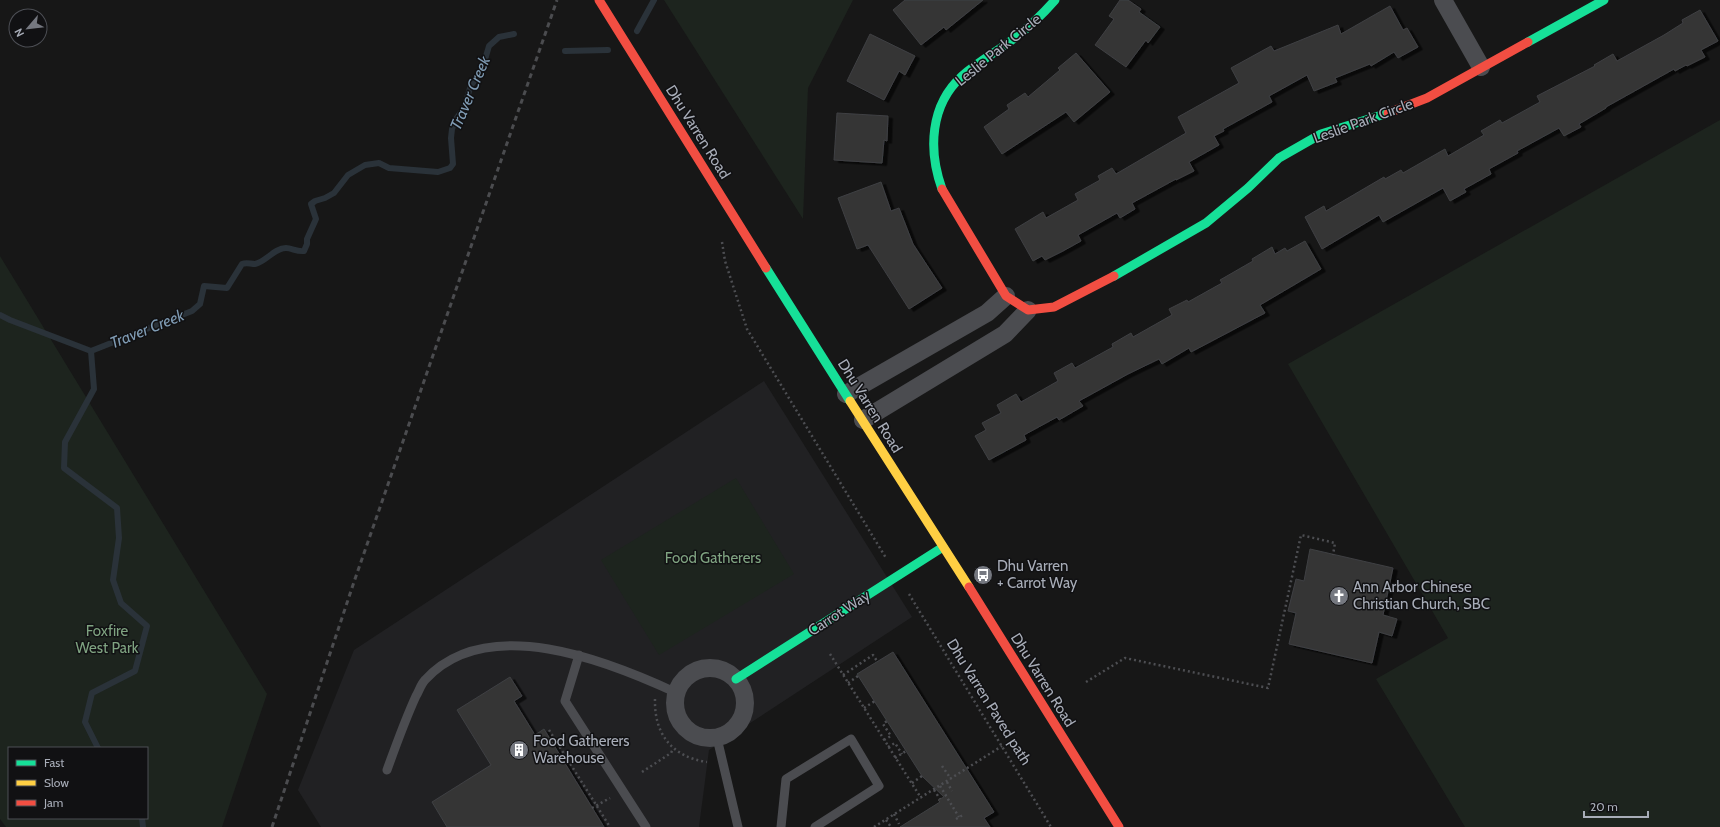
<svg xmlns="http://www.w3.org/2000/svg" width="1720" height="827" font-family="Cabin,sans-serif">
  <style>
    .built { fill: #212123 }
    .green { fill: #1d241e; fill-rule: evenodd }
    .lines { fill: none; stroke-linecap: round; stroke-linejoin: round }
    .stream { stroke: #2a3239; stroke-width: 6 }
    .building { fill: #353536; stroke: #3f4043; filter: url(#shadow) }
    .path { stroke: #4d4e52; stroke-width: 2.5; stroke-dasharray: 2 3; stroke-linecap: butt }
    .lane { stroke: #4b4c50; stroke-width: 9 }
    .street { stroke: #4b4c50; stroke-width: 18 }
    .fast { stroke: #16e098; stroke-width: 9 }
    .slow { stroke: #ffcf43; stroke-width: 9 }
    .jam { stroke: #f24e42; stroke-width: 9 }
    .rail { stroke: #4b4c4f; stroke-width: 3; stroke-dasharray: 5 4; stroke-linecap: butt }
    .labels { text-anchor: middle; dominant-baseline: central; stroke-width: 3; stroke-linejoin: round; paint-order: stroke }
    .street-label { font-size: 15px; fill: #a8adb8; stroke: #111113 }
    .park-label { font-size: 15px; fill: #7fa381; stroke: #111113 }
    .poi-label { font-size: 15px; fill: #a8adb8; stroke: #111113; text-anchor: start }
    .water-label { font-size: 16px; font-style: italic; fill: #7f9bb3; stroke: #111113 }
  </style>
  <defs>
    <filter id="shadow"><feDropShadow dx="4.5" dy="2.5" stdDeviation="0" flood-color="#0009"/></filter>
  </defs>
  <rect width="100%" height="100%" fill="#171717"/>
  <path class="built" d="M764,381L912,617L709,750L699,827H321L298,790L354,650Z"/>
  <g class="green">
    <path d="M664,0H853L808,88L803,219Z"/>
    <path d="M1720,120V827H1465L1376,679L1448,638L1288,364Z"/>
    <path d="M0,256L267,694L222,827H6L0,819ZM9,748H147V818H9Z"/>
    <path d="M736,478L794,574L659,655L601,560Z"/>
  </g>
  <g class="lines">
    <g class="stream">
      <path d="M637,31L654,0"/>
      <path d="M565,51L608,50"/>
      <path d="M0,315L10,320L91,351"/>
      <path d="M98,748L85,722L92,693L135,671L147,626L121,603L113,580L119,538L117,508L64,468L65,442L94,389L91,351L192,311L200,304L204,286L227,288L242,264C247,262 250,264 255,264C266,262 274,248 286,248C292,248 297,252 304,251L307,244V239L316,219L311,204L315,201L325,198L334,193L348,175L365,165L379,163L389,168L438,172L450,168L453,164L451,138L452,129L456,119L464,108L471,85L481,73L489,46L499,37L514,34"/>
      <path d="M142,818L143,827"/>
    </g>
  </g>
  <g class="building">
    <path d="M905,0H983L946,30L944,27L921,45L893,10Z"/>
    <path d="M1120,0H1128L1141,9L1139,12L1160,27L1148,43L1146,40L1126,67L1095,45L1114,19L1109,16Z"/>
    <path d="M1390,6L1403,30L1407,28L1418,47L1398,58L1394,52L1371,66L1370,64L1335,78L1337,82L1314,91L1307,75L1269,96L1272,102L1223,129L1224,131L1214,136L1219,145L1189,162L1194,171L1176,180V179L1132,203L1135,209L1120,218L1117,213L1078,235L1081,241L1063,251L1045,260L1042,256L1033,261L1015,229L1043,212L1046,218L1078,200L1075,194L1100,180L1098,176L1112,168L1116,174L1186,133L1178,117L1239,83L1231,68L1271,46L1274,51L1338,25L1341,34Z"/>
    <path d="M1700,10L1718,41L1701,50L1705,57L1687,66L1686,65L1675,71L1674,69L1606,107V108L1579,124L1581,127L1564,136L1559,128L1517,151L1518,153L1489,169L1491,174L1464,189L1466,192L1450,201L1443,188L1383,222L1379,215L1322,249L1305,217L1324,206L1326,211L1384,177L1385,179L1401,170L1403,173L1445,149L1448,156L1484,135L1481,131L1500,120L1502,123L1540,102L1537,96L1595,66L1594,65L1613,54L1617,61L1664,35L1683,23L1682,20Z"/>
    <path d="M870,34L915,56L905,75L899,71L884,100L847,81Z"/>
    <path d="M1076,53L1110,92L1074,122L1066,112L1002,154L984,127L1009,109L1007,105L1025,93L1028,97L1060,70L1058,68Z"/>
    <path d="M837,113L888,116L887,141L884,140L882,163L834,160Z"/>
    <path d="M881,182L891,211L899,208L913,244L942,288L909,309L868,245L857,249L838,198Z"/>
    <path d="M1305,241L1321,269L1260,305L1265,313L1191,352L1189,348L1162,364L1159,359L1128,374L1079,401L1083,406L1059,420L1057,417L1024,435L1026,440L989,460L975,436L986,430L982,423L1001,413L997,405L1016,394L1021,402L1058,381L1054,373L1072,363L1075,368L1113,347L1112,344L1131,333L1133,337L1172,315L1169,309L1187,300L1188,302L1222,283L1220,280L1253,261L1252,259L1272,247L1275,254L1285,248L1287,251Z"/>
    <path d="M1310,549L1393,568L1383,615L1397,619L1392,636L1379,632L1372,663L1289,644L1296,613L1288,611L1296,579L1304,581Z"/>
    <path d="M893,652L994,812L984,818L990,827H900L940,802L938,800L944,797L922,776L857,674Z"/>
    <path d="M510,677L522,696L514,701L535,735L544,729L604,827H447L432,802L491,765L457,710Z"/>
  </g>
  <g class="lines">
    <g class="path">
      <path d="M722,242L725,261L747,329L886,558"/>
      <path d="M909,594L1051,827"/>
      <path d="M830,654L921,798"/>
      <path d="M843,675L873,655L877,661"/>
      <path d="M1086,682L1125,658L1268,688L1301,535L1335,543L1333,555"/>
      <path d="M848,683L858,676"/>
      <path d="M655,699C654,734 672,757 707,762"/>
      <path d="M864,708L875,701"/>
      <path d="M549,730L610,827"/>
      <path d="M884,740L891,736L883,724L887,721"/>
      <path d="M888,747L895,743L902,754"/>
      <path d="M895,758L906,751"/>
      <path d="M942,766L951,779"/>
      <path d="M642,772L671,753L673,749"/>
      <path d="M947,782L952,791"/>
      <path d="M912,783L922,776"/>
      <path d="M940,786L959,817"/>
      <path d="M934,790L940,799"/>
      <path d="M592,808L610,798"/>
      <path d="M894,814L899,824"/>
      <path d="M956,819L963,815"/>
      <path d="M886,820L891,827"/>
      <path d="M874,827L1002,746"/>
    </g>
    <g class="lane">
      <path d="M579,655L565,701L646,827"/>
      <path d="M717,738L738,827"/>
      <path d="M387,770C396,745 405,720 416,696C419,691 421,684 425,680C487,612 608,661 677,693"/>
      <path d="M781,827L786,779L851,739L879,786L815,827"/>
    </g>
    <g class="street">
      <path d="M1443,0L1481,67"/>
      <path d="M846,394L987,313L1006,296"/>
      <path d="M863,420L1005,334L1028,310"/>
      <circle cx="710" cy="703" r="35"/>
    </g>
    <g class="fast">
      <path d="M1528,42L1604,0"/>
      <path d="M942,189C928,150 930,105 962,76C978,62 996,52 1012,40C1028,28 1042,15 1055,0"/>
      <path d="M766,268L850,401"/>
      <path d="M1114,276L1206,223L1248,188L1279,158L1321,134L1388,113"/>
      <path d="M736,679L943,547"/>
    </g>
    <path class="slow" d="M850,401L969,587"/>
    <g class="jam">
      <path d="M599,0L766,268"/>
      <path d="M1388,113L1427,98L1528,42"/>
      <path d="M942,189L1006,296L1028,310L1054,307L1114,276"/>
      <path d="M969,587L1119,827"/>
    </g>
    <path class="rail" d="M272,827L355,579L557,0"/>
  </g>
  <defs>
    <symbol id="bus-disc" viewBox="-11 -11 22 22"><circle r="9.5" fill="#757880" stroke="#111113"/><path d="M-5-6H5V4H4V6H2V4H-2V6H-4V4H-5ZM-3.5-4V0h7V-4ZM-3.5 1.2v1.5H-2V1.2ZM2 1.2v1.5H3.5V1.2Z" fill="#fff"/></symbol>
    <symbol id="church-disc" viewBox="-11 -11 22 22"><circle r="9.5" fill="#757880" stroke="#111113"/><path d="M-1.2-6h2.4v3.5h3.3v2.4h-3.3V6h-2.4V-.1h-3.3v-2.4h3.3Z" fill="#fff"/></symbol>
    <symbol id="building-disc" viewBox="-11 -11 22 22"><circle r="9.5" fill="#757880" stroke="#111113"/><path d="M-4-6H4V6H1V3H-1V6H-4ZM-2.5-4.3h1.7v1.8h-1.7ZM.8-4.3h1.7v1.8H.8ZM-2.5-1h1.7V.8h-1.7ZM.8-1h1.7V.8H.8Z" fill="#fff"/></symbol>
  </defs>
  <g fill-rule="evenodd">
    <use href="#bus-disc" x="972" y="564" width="22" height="22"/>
    <use href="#church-disc" x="1328" y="585" width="22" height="22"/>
    <use href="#building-disc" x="508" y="739" width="22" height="22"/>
  </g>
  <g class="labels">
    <g class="street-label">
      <text transform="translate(998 50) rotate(-39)">Leslie Park Circle</text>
      <text transform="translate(1363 121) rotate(-20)">Leslie Park Circle</text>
      <text transform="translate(698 132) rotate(58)">Dhu Varren Road</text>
      <text transform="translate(870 406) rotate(58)">Dhu Varren Road</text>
      <text transform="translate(839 613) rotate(-33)">Carrot Way</text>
      <text transform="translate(1043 680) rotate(58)">Dhu Varren Road</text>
      <text transform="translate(989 702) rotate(58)">Dhu Varren Paved path</text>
    </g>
    <g class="park-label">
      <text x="713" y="558">Food Gatherers</text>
      <text x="107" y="631">Foxfire<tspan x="107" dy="17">West Park</tspan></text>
    </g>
    <g class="poi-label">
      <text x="997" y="566">Dhu Varren<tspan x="997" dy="17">+ Carrot Way</tspan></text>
      <text x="1353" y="587">Ann Arbor Chinese<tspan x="1353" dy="17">Christian Church, SBC</tspan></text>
      <text x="533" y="741">Food Gatherers<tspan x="533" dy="17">Warehouse</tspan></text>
    </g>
    <g class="water-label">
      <text transform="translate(470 93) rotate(-67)">Traver Creek</text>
      <text transform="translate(147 329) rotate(-22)">Traver Creek</text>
    </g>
  </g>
  <rect x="8" y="747" width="140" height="72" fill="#111113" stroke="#4d4f55"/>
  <rect x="16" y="760" width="20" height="6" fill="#16e098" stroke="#4d4f55"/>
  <text x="44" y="767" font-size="12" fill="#a8adb8">Fast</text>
  <rect x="16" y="780" width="20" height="6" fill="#ffcf43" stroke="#4d4f55"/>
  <text x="44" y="787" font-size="12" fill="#a8adb8">Slow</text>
  <rect x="16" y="800" width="20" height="6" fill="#f24e42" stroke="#4d4f55"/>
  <text x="44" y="807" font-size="12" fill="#a8adb8">Jam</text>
  <g transform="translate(28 28) rotate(242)"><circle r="19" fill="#111113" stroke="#4d4f55"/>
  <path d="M0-3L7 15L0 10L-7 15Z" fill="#757880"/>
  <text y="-6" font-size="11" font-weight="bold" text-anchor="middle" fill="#a8adb8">N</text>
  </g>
  <path d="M1584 811v6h64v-6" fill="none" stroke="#a8adb8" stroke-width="2"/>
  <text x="1590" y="811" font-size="12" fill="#a8adb8" stroke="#111113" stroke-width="3" paint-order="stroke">20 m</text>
</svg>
